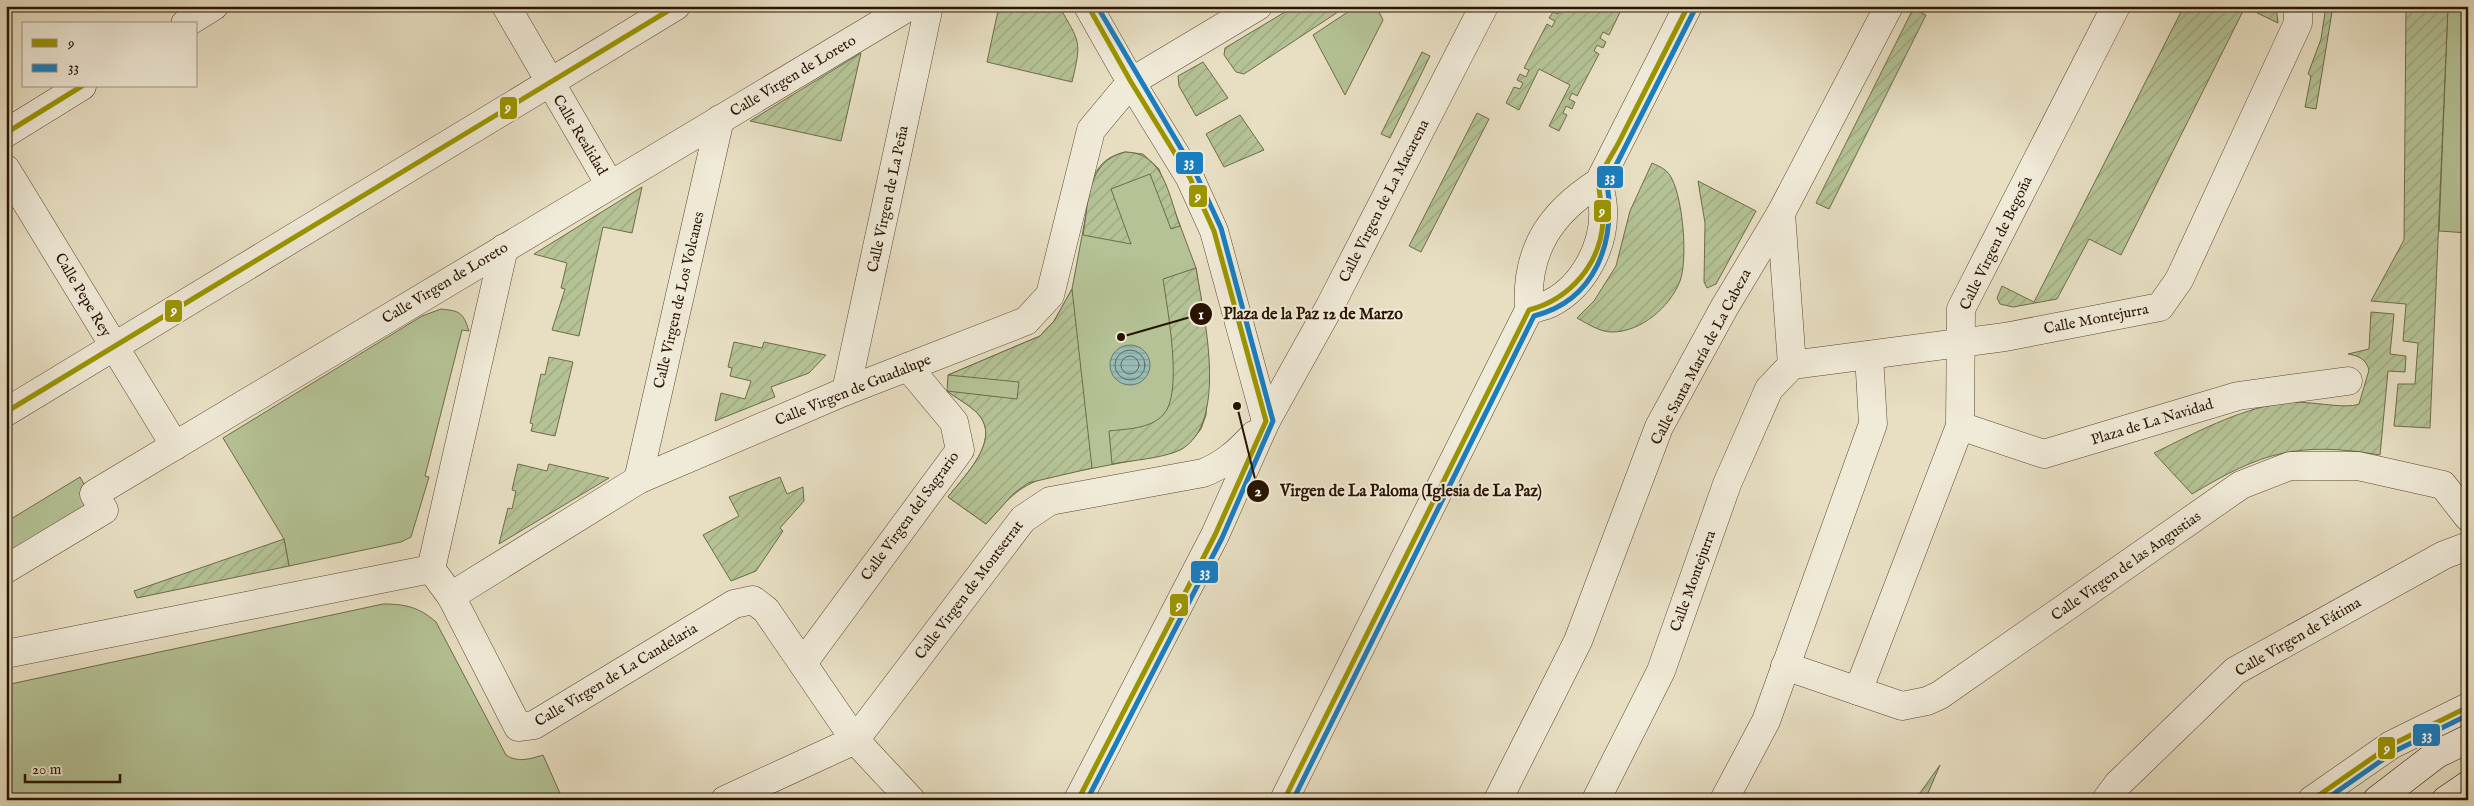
<svg xmlns="http://www.w3.org/2000/svg" width="2474" height="806" font-family="'IM FELL English',serif">
  <style>
    .green { fill: #b4c295; stroke: #6e6b4a }
    .garden { fill: url(#garden-furrows); stroke: #6e6b4a }
    .water { fill: url(#water-rules); stroke: #6b796d }
    .lines { fill: none; stroke-linecap: round; stroke-linejoin: round }
    .shore { stroke: #60685b; stroke-width: 1 }
    .street-casing { stroke: #594731; stroke-width: 29 }
    .secondary-casing { stroke: #291400; stroke-width: 29 }
    .street { stroke: #f0ead8; stroke-width: 28 }
    .secondary { stroke: #f0ead8; stroke-width: 28 }
    .bus-1-casing { stroke: #f0ead8; stroke-width: 9 }
    .bus-2-casing { stroke: #f0ead8; stroke-width: 9 }
    .bus-1 { stroke: #9b9500; stroke-width: 5 }
    .bus-2 { stroke: #187ec2; stroke-width: 5 }
    .labels { text-anchor: middle; dominant-baseline: central; stroke-width: 4; stroke-linejoin: round; paint-order: stroke }
    .street-label { font-size: 15px; fill: #291400; stroke: #f0ead8 }
    .leader { fill: none; stroke: #291400; stroke-width: 2 }
    .callout-dot { fill: #291400; stroke: #f0ead8; stroke-width: 2 }
    .mark-label { font-size: 15px; text-anchor: middle; font-weight: bold; fill: #fff }
    .callout-label { font-size: 16px; text-anchor: middle; font-weight: bold; fill: #291400; stroke: #f0ead8; stroke-width: 4; stroke-linejoin: round; paint-order: stroke }
    .line-badge { stroke: #f0ead8; stroke-width: 2 }
    .badge-label { font-size: 14px; text-anchor: middle; font-weight: bold; fill: #fff }
  </style>
  <defs>
    <pattern id="garden-furrows" width="10" height="10" patternUnits="userSpaceOnUse" patternTransform="scale(1.25)"><rect width="10" height="10" fill="#b4c295"/><path d="M-1 1l2-2M0 10L10 0M9 11l2-2" fill="none" stroke="#9ba67f"/></pattern>
    <pattern id="water-rules" width="6" height="5" patternUnits="userSpaceOnUse" patternTransform="scale(1.25)"><rect width="6" height="5" fill="#97bcb6"/><path d="M0 2.5h6" fill="none" stroke="#82a19b"/></pattern>
  </defs>
  <rect width="100%" height="100%" fill="#e8dfc3"/>
  <filter id="stains"><feTurbulence type="fractalNoise" baseFrequency=".004" numOctaves="4"/><feColorMatrix values="0 0 0 0 .2 0 0 0 0 .09 0 0 0 0 .02 0 0 0 .5 -.17"/></filter>
  <radialGradient id="worn" r=".72"><stop offset=".6" stop-color="#630" stop-opacity="0"/><stop offset="1" stop-color="#630" stop-opacity=".3"/></radialGradient>
  <g class="green">
    <path d="M1357,6H1376L1383,20L1345,95L1313,35Z"/>
    <path d="M2448,6H2468V233L2439,231Z"/>
    <path d="M1125,152L1143,154L1159,169L1196,268L1202,306L1209,365L1206,415L1201,429L1193,439L1182,449L1172,453L1047,477C1016,487 1007,501 986,524L948,497C964,476 1002,440 978,414C970,405 956,398 947,391L948,375L1040,336L1054,321L1072,289L1093,177C1101,162 1109,156 1125,152Z"/>
    <path d="M441,309C460,311 463,312 469,331L462,330L425,476L429,477L411,537L401,542L289,566L284,539L223,438L422,316Z"/>
    <path d="M80,477L102,517L6,574V522Z"/>
    <path d="M383,604C405,604 419,607 436,622L506,755C518,763 530,759 543,755L563,800H6V685Z"/>
  </g>
  <g class="garden">
    <path d="M999,6H1059C1080,43 1082,40 1072,82L987,62Z"/>
    <path d="M1295,6H1347L1244,74L1236,72L1224,55L1225,48Z"/>
    <path d="M1560,6H1623L1609,35L1603,32L1600,38L1606,42L1603,48L1597,45L1594,51L1599,54L1577,96L1572,93L1569,99L1575,102L1572,109L1566,106L1563,113L1567,115L1559,131L1549,126L1570,85L1539,69L1519,110L1506,103L1514,87L1520,89L1523,83L1517,80L1520,74L1526,77L1529,70L1524,68L1547,24L1552,27L1555,21L1549,18L1553,12L1558,14L1562,8Z"/>
    <path d="M2184,6H2276L2278,23L2245,7L2121,255L2089,239L2057,299L2013,307L2000,304L1997,298L2002,286L2034,302Z"/>
    <path d="M2326,6H2333L2316,109L2305,107L2311,76L2308,74L2321,39Z"/>
    <path d="M2406,6H2448L2430,428L2394,426L2398,384H2415L2418,343L2403,341L2406,304L2371,301L2404,240Z"/>
    <path d="M1913,9L1926,15L1829,209L1816,203Z"/>
    <path d="M1422,52L1430,56L1390,138L1381,134Z"/>
    <path d="M861,53L841,141L750,121Z"/>
    <path d="M1203,62L1228,98L1196,116L1179,86L1178,76Z"/>
    <path d="M1477,113L1489,119L1421,252L1409,246Z"/>
    <path d="M1240,115L1264,150L1224,167L1206,134Z"/>
    <path d="M1125,152C1164,152 1169,197 1180,226L1171,229L1150,174L1111,189L1131,244L1083,235C1089,202 1086,162 1125,152Z"/>
    <path d="M1652,163C1661,167 1668,170 1672,179C1683,201 1688,259 1680,281C1670,307 1641,332 1612,332C1600,332 1588,324 1577,318L1594,301L1616,266L1630,211Z"/>
    <path d="M1698,181L1756,211L1716,284L1707,288L1704,282L1705,223Z"/>
    <path d="M642,187L632,233L603,227L579,336L552,330L565,289L561,288L567,263L534,254Z"/>
    <path d="M1196,268C1203,312 1230,424 1180,450C1160,459 1133,460 1112,464L1109,431C1126,429 1150,429 1163,415C1184,394 1167,308 1163,279Z"/>
    <path d="M1072,289L1092,468L1028,483L1014,493L986,524L948,497C964,476 1002,440 978,414C970,405 956,398 947,391L1017,399L1019,382L948,375L1040,336L1054,321Z"/>
    <path d="M2371,312L2394,314L2390,354L2406,356L2405,372L2388,371L2380,455C2298,441 2262,452 2192,494L2154,453C2195,433 2237,410 2282,403C2304,399 2344,410 2359,404L2369,370C2366,359 2359,356 2348,354L2369,349Z"/>
    <path d="M734,342L762,348L764,342L826,355L809,373L771,387L775,397L715,421L721,393L745,399L751,381L730,376L732,368L728,367Z"/>
    <path d="M549,357L573,362L555,436L531,431L533,424L530,423L541,374L545,375Z"/>
    <path d="M518,464L547,471L549,464L609,478L499,544L508,508L512,509L516,491L512,490Z"/>
    <path d="M780,477L787,494L803,487L804,501L780,528L783,531L756,571L731,581L703,535L739,516L729,497Z"/>
    <path d="M284,539L289,566L137,598L134,591Z"/>
    <path d="M1940,765L1925,800H1915Z"/>
  </g>
  <circle class="water" cx="1130" cy="365" r="20"/>
  <g class="lines">
    <g class="shore">
      <circle cx="1130" cy="365" r="15"/>
      <circle cx="1130" cy="365" r="9"/>
    </g>
    <defs>
      <g id="street">
        <path d="M506,6L610,185"/>
        <path d="M1088,6L1131,82L1190,178L1214,231L1266,421"/>
        <path d="M6,169L175,446"/>
        <path d="M1781,213L1792,365"/>
        <path d="M504,248L431,569L451,596L518,727L534,725L734,604L753,600L766,610L855,740L911,800"/>
        <path d="M1529,310C1536,308 1545,306 1551,303C1584,286 1605,245 1603,209C1603,200 1600,191 1599,182"/>
        <path d="M846,391L929,6"/>
        <path d="M6,412L676,6"/>
        <path d="M1960,426L2044,454L2238,396L2348,381"/>
        <path d="M638,480L720,119"/>
        <path d="M6,569L104,510L94,494L910,6"/>
        <path d="M451,596L638,480L846,391L1026,321L1050,295L1091,130L1131,82L1258,6"/>
        <path d="M6,654L431,569"/>
        <path d="M803,663L960,450L954,422L908,367"/>
        <path d="M1785,666L1902,706L1927,701L1940,695L2241,485L2290,466H2358L2443,485L2468,517"/>
        <path d="M1858,691L1960,426L1961,309L2116,6"/>
        <path d="M725,800L855,740L1023,519L1050,501L1203,473C1224,465 1238,452 1254,435"/>
        <path d="M1078,800L1215,535L1266,421L1330,306L1484,6"/>
        <path d="M1284,800L1529,310C1525,251 1550,213 1599,182L1688,6"/>
        <path d="M1498,800L1578,641L1659,427L1724,308L1781,213L1889,6"/>
        <path d="M1596,800L1661,671L1727,484L1769,389L1792,365L2005,337L2160,307L2179,280L2298,23V6"/>
        <path d="M1724,800L1766,721L1873,424L1869,355"/>
        <path d="M2106,800L2118,784L2235,671L2444,555L2468,546"/>
        <path d="M2312,800L2391,745L2468,707"/>
      </g>
      <g id="secondary">
        <path d="M185,24L214,6"/>
        <path d="M6,133L82,86"/>
        <path d="M2377,800L2437,754L2468,739"/>
        <path d="M2446,800L2468,785"/>
      </g>
    </defs>
    <use href="#street" class="street-casing"/>
    <use href="#secondary" class="secondary-casing"/>
    <use href="#street" class="street"/>
    <use href="#secondary" class="secondary"/>
    <defs>
      <g id="bus-1">
        <path d="M6,133L82,86"/>
        <path d="M6,412L676,6"/>
        <path d="M1078,800L1215,535L1266,421L1214,231L1190,178L1131,82L1088,6"/>
        <path d="M1284,800L1529,310C1570,299 1601,264 1603,220C1603,208 1598,192 1599,182C1600,172 1614,152 1619,142C1642,97 1665,51 1688,6"/>
        <path d="M2312,800L2391,745L2468,707"/>
      </g>
      <g id="bus-2">
        <path d="M1087,800L1222,538L1273,421L1221,228L1196,174L1097,6"/>
        <path d="M1293,800L1534,316C1596,300 1616,242 1607,183L1695,9"/>
        <path d="M2325,800L2395,751L2468,715"/>
      </g>
    </defs>
    <use href="#bus-1" class="bus-1-casing"/>
    <use href="#bus-2" class="bus-2-casing"/>
    <use href="#bus-1" class="bus-1"/>
    <use href="#bus-2" class="bus-2"/>
  </g>
  <g class="labels">
    <g class="street-label">
      <text transform="translate(793 76) rotate(-31)">Calle Virgen de Loreto</text>
      <text transform="translate(580 135) rotate(59)">Calle Realidad</text>
      <text transform="translate(888 199) rotate(-78)">Calle Virgen de La Peña</text>
      <text transform="translate(1384 201) rotate(-63)">Calle Virgen de La Macarena</text>
      <text transform="translate(1996 243) rotate(-64)">Calle Virgen de Begoña</text>
      <text transform="translate(445 283) rotate(-31)">Calle Virgen de Loreto</text>
      <text transform="translate(83 295) rotate(59)">Calle Pepe Rey</text>
      <text transform="translate(679 300) rotate(-77)">Calle Virgen de Los Volcanes</text>
      <text transform="translate(2096 319) rotate(-11)">Calle Montejurra</text>
      <text transform="translate(1701 357) rotate(-62)">Calle Santa María de La Cabeza</text>
      <text transform="translate(853 390) rotate(-22)">Calle Virgen de Guadalupe</text>
      <text transform="translate(2152 422) rotate(-17)">Plaza de La Navidad</text>
      <text transform="translate(910 516) rotate(-54)">Calle Virgen del Sagrario</text>
      <text transform="translate(2126 566) rotate(-35)">Calle Virgen de las Angustias</text>
      <text transform="translate(1693 581) rotate(-70)">Calle Montejurra</text>
      <text transform="translate(969 590) rotate(-53)">Calle Virgen de Montserrat</text>
      <text transform="translate(2298 637) rotate(-30)">Calle Virgen de Fátima</text>
      <text transform="translate(616 675) rotate(-31)">Calle Virgen de La Candelaria</text>
    </g>
  </g>
  <path class="leader" d="M1121 337L1201 314M1237 406L1258 491"/>
  <g class="callout-dot">
    <circle cx="1121" cy="337" r="5"/>
    <circle cx="1237" cy="406" r="5"/>
    <circle cx="1201" cy="314" r="12"/>
    <circle cx="1258" cy="491" r="12"/>
  </g>
  <g class="mark-label">
    <text x="1201" y="319">1</text>
    <text x="1258" y="496">2</text>
  </g>
  <g class="callout-label">
    <text x="1313" y="319">Plaza de la Paz 12 de Marzo</text>
    <text x="1411" y="496">Virgen de La Paloma (Iglesia de La Paz)</text>
  </g>
  <g class="line-badge">
    <rect x="499" y="96" width="19" height="24" rx="5" fill="#9b9500"/>
    <rect x="1175" y="151" width="29" height="24" rx="5" fill="#187ec2"/>
    <rect x="1596" y="165" width="28" height="24" rx="5" fill="#187ec2"/>
    <rect x="1188" y="184" width="20" height="24" rx="5" fill="#9b9500"/>
    <rect x="1593" y="199" width="19" height="24" rx="5" fill="#9b9500"/>
    <rect x="164" y="299" width="19" height="24" rx="5" fill="#9b9500"/>
    <rect x="1190" y="560" width="29" height="24" rx="5" fill="#187ec2"/>
    <rect x="1169" y="593" width="20" height="24" rx="5" fill="#9b9500"/>
    <rect x="2412" y="723" width="29" height="24" rx="5" fill="#187ec2"/>
    <rect x="2377" y="736" width="19" height="24" rx="5" fill="#9b9500"/>
  </g>
  <g class="badge-label">
    <text x="508" y="112">9</text>
    <text x="1189" y="167">33</text>
    <text x="1610" y="182">33</text>
    <text x="1198" y="201">9</text>
    <text x="1602" y="216">9</text>
    <text x="174" y="315">9</text>
    <text x="1205" y="577">33</text>
    <text x="1179" y="610">9</text>
    <text x="2427" y="740">33</text>
    <text x="2387" y="753">9</text>
  </g>
  <rect width="2474" height="806" fill="none" stroke="#e8dfc3" stroke-width="25"/>
  <rect x="8" y="8" width="2459" height="791" fill="none" stroke="#291400" stroke-width="2.5"/>
  <rect x="12" y="12" width="2449" height="781" fill="none" stroke="#291400"/>
  <rect x="22" y="22" width="175" height="65" fill="#f0ead8" stroke="#a09482"/>
  <rect x="32" y="39" width="25" height="8" fill="#9b9500" stroke="#a09482"/>
  <text x="68" y="48" font-size="15" fill="#291400">9</text>
  <rect x="32" y="64" width="25" height="8" fill="#187ec2" stroke="#a09482"/>
  <text x="68" y="72" font-size="15" fill="#291400">33</text>
  <path d="M25 774v8h95v-8" fill="none" stroke="#291400" stroke-width="2.5"/>
  <text x="32" y="774" font-size="15" fill="#291400" stroke="#f0ead8" stroke-width="4" paint-order="stroke">20 m</text>
  <rect width="100%" height="100%" filter="url(#stains)"/>
  <rect width="100%" height="100%" fill="url(#worn)"/>
</svg>
